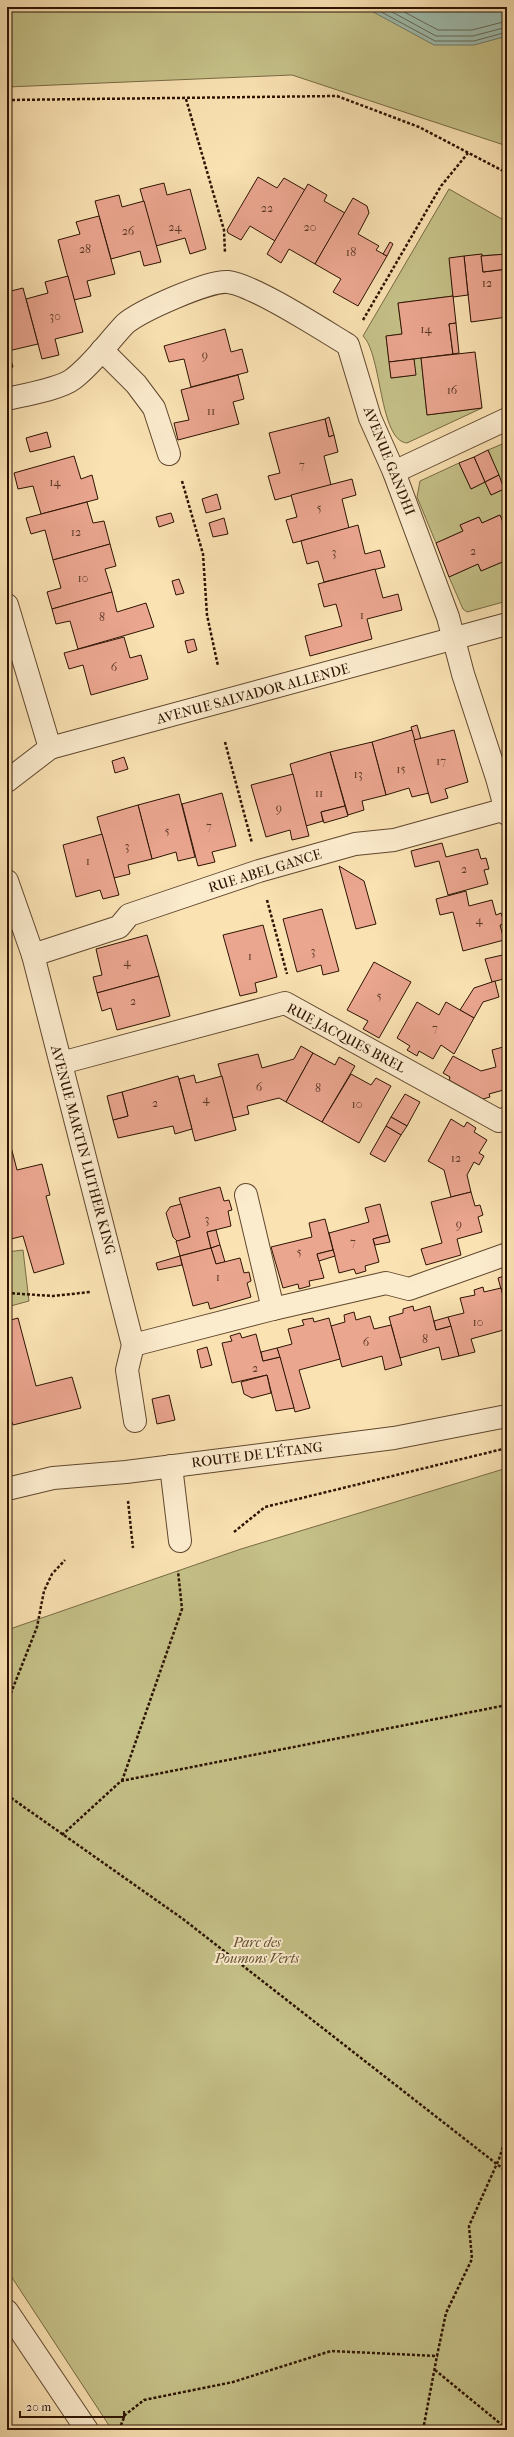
<svg xmlns="http://www.w3.org/2000/svg" width="514" height="2437" font-family="'IM FELL French Canon',serif">
  <style>
    .green { fill: #c5c188; stroke: #796a45 }
    .water { fill: #9ebdaf; stroke: #71796a }
    .lines { fill: none; stroke-linecap: round; stroke-linejoin: round }
    .shore { stroke: #666858; stroke-width: 1 }
    .building { fill: #eba690; stroke: #2d1302 }
    .minor-casing { stroke: #60472e; stroke-width: 24 }
    .path { stroke: #2d1302; stroke-width: 2.5; stroke-dasharray: 3 2; stroke-linecap: butt }
    .minor { stroke: #fcecce; stroke-width: 22 }
    .labels { text-anchor: middle; dominant-baseline: central; stroke-width: 4; stroke-linejoin: round; paint-order: stroke }
    .number-label { font-size: 12px; fill: #5c3826 }
    .street-label { font-size: 14px; fill: #2d1302; stroke: #fcecce }
    .park-label { font-size: 14px; font-style: italic; fill: #625031; stroke: #fcecce }
  </style>
  <rect width="100%" height="100%" fill="#fae2b3"/>
  <filter id="stains"><feTurbulence type="fractalNoise" baseFrequency=".005" numOctaves="4"/><feColorMatrix values="0 0 0 0 .2 0 0 0 0 .09 0 0 0 0 .02 0 0 0 .5 -.17"/></filter>
  <radialGradient id="worn" r=".72"><stop offset=".6" stop-color="#630" stop-opacity="0"/><stop offset="1" stop-color="#630" stop-opacity=".3"/></radialGradient>
  <g class="green">
    <path d="M7,7H507V146L292,75L7,87Z"/>
    <path d="M449,189L507,222V254L450,258L453,296L398,303L402,334L386,336L391,378L415,375L414,359L421,358L427,415L482,408L407,443C379,441 382,354 363,336Z"/>
    <path d="M507,442V519L502,521L499,515L482,523L479,517L460,525L463,531L436,543L417,497L420,481L459,463L471,489L485,482L491,495L504,489L488,450Z"/>
    <path d="M507,560V601L467,612L463,609L449,577L478,564L481,571Z"/>
    <path d="M23,1250L29,1301L7,1307V1252Z"/>
    <path d="M507,1468V2430H112L7,2270V1630L241,1549Z"/>
  </g>
  <path class="water" d="M364,7H507V36L474,45H434Z"/>
  <g class="lines">
    <g class="shore">
      <path d="M372,7L435,41H474L507,32"/>
      <path d="M383,7L436,36H473L507,27"/>
      <path d="M395,7L438,30H472L507,21"/>
    </g>
  </g>
  <g class="building">
    <path d="M258,177L277,188L284,178L305,190L275,241L250,226L241,240L228,233L227,230Z"/>
    <path d="M164,183L167,195L190,189L206,249L190,254L185,238L156,246L140,189Z"/>
    <path d="M308,184L327,195L324,201L345,213L315,264L289,249L281,263L267,254Z"/>
    <path d="M119,195L122,207L144,201L161,262L144,266L140,251L111,259L95,201Z"/>
    <path d="M353,198L367,206L369,213L358,234L379,246L376,250L387,256L358,306L333,292L341,279L315,264Z"/>
    <path d="M99,216L115,274L87,281L91,296L74,300L58,240L80,234L76,222Z"/>
    <path d="M390,242L393,244L387,256L383,254Z"/>
    <path d="M482,254L483,272L507,269V317L471,322L464,256Z"/>
    <path d="M507,254V269L483,272L481,256Z"/>
    <path d="M464,256L468,295L453,297L449,258Z"/>
    <path d="M68,276L83,332L55,339L59,355L42,359L26,299L48,293L45,282Z"/>
    <path d="M23,288L38,344L8,351L13,367L7,369V292Z"/>
    <path d="M453,296L456,323L449,324L453,354L389,362L386,336L402,334L398,303Z"/>
    <path d="M456,323L459,353L453,354L449,324Z"/>
    <path d="M225,329L231,352L242,349L248,372L191,387L184,359L169,362L164,346Z"/>
    <path d="M475,352L482,408L427,415L421,358Z"/>
    <path d="M414,359L416,375L391,378L389,362Z"/>
    <path d="M238,375L244,399L233,402L239,424L178,440L174,423L189,420L181,390Z"/>
    <path d="M329,417L334,435L329,437L325,419Z"/>
    <path d="M325,419L329,437L334,435L338,452L324,456L331,485L275,500L268,476L280,473L269,433Z"/>
    <path d="M47,432L51,447L30,452L26,438Z"/>
    <path d="M488,450L499,475L485,482L474,457Z"/>
    <path d="M74,456L81,479L92,475L98,499L41,514L33,486L18,489L14,473Z"/>
    <path d="M474,457L485,482L471,489L459,463Z"/>
    <path d="M499,475L504,489L491,495L485,482Z"/>
    <path d="M352,479L356,495L342,499L349,528L293,543L286,520L297,517L291,495Z"/>
    <path d="M217,494L221,509L206,513L202,499Z"/>
    <path d="M87,502L93,523L104,521L110,544L53,560L45,530L31,534L26,518Z"/>
    <path d="M171,513L174,522L159,527L156,517Z"/>
    <path d="M500,515L507,531V560L481,571L478,564L449,577L436,543L463,531L460,525L479,517L482,523Z"/>
    <path d="M224,518L228,534L213,537L209,523Z"/>
    <path d="M507,519V531L502,521Z"/>
    <path d="M358,525L365,554L380,550L385,567L324,582L318,561L307,564L301,541Z"/>
    <path d="M110,544L116,566L105,569L112,592L52,609L47,592L61,588L53,560Z"/>
    <path d="M375,569L383,598L398,594L402,610L367,619L372,639L310,656L305,636L342,626L336,604L324,607L318,584Z"/>
    <path d="M179,579L184,593L176,595L172,581Z"/>
    <path d="M112,592L117,612L146,603L154,627L78,649L70,621L56,624L52,609Z"/>
    <path d="M124,637L130,658L141,655L148,679L91,695L83,665L69,669L64,653Z"/>
    <path d="M194,639L197,650L188,653L185,641Z"/>
    <path d="M417,725L421,739L414,740L411,727Z"/>
    <path d="M412,730L429,793L412,797L409,788L386,795L372,742Z"/>
    <path d="M454,730L468,782L445,789L448,798L431,803L414,740Z"/>
    <path d="M372,742L386,795L362,801L364,810L348,815L330,752Z"/>
    <path d="M330,752L345,806L321,812L323,821L306,826L290,764Z"/>
    <path d="M124,757L128,769L115,773L112,761Z"/>
    <path d="M293,774L309,836L292,840L290,830L266,837L251,785Z"/>
    <path d="M222,793L236,846L212,852L215,862L198,866L182,804Z"/>
    <path d="M179,794L195,857L178,861L176,852L152,859L138,805Z"/>
    <path d="M138,805L152,859L128,865L130,874L114,878L97,817Z"/>
    <path d="M345,806L348,816L324,823L321,812Z"/>
    <path d="M102,834L119,895L103,899L100,890L76,897L63,845Z"/>
    <path d="M442,843L446,857L478,849L481,859L486,858L489,869L484,870L488,884L448,895L439,861L415,867L411,851Z"/>
    <path d="M339,866L364,881L376,924L356,929Z"/>
    <path d="M466,891L469,906L492,900L496,915L501,913L505,924L500,925L504,940L463,951L453,912L440,915L436,899Z"/>
    <path d="M322,909L339,971L323,975L321,965L297,972L283,919Z"/>
    <path d="M263,925L277,977L255,983L257,992L240,996L223,935Z"/>
    <path d="M147,935L159,976L97,993L93,977L102,975L96,949Z"/>
    <path d="M507,954V978L492,982L485,959Z"/>
    <path d="M374,962L411,982L379,1038L363,1029L368,1021L347,1010Z"/>
    <path d="M159,976L170,1016L117,1030L111,1008L102,1011L97,993Z"/>
    <path d="M495,981L499,997L483,1002L474,1018L460,1010L474,988Z"/>
    <path d="M417,1002L439,1015L446,1002L474,1018L454,1054L441,1045L433,1059L419,1051L417,1056L407,1050L410,1046L397,1038Z"/>
    <path d="M301,1046L313,1053L286,1102L279,1098L247,1106L249,1114L233,1118L218,1064L258,1054L262,1068L294,1059Z"/>
    <path d="M507,1046V1089L489,1094L490,1097L483,1099L449,1080L450,1077L443,1073L453,1056L481,1071L496,1067L492,1050Z"/>
    <path d="M313,1053L335,1065L339,1057L355,1066L322,1122L286,1102Z"/>
    <path d="M351,1074L371,1085L376,1078L391,1086L359,1143L322,1122Z"/>
    <path d="M194,1075L196,1083L222,1076L236,1130L195,1141L179,1079Z"/>
    <path d="M178,1076L192,1129L175,1134L173,1126L118,1138L113,1120L128,1116L122,1092Z"/>
    <path d="M122,1092L128,1116L113,1120L107,1096Z"/>
    <path d="M405,1094L420,1102L407,1126L391,1117Z"/>
    <path d="M391,1117L407,1126L401,1135L386,1126Z"/>
    <path d="M451,1119L464,1127L467,1122L476,1128L474,1132L487,1140L479,1153L484,1156L479,1165L474,1162L467,1175L471,1192L451,1197L444,1170L428,1161Z"/>
    <path d="M386,1126L401,1135L385,1162L370,1154Z"/>
    <path d="M7,1139H9L17,1170L42,1164L50,1195L46,1196L64,1264L34,1273L23,1236L7,1240Z"/>
    <path d="M220,1187L224,1201L229,1200L232,1210L228,1211L231,1226L207,1232L211,1248L180,1256L176,1241L190,1237L179,1198Z"/>
    <path d="M471,1192L475,1206L480,1205L483,1215L478,1217L482,1232L457,1239L461,1255L426,1265L421,1249L442,1243L431,1202Z"/>
    <path d="M181,1204L190,1237L177,1241L173,1237L166,1213L170,1207Z"/>
    <path d="M380,1204L388,1235L373,1239L379,1262L365,1266L366,1271L356,1274L354,1269L339,1273L329,1233L369,1222L365,1208Z"/>
    <path d="M325,1219L333,1250L317,1254L324,1278L309,1281L310,1286L299,1289L298,1284L283,1288L271,1247L312,1237L309,1223Z"/>
    <path d="M216,1230L220,1245L211,1248L207,1232Z"/>
    <path d="M388,1235L390,1242L375,1245L373,1239Z"/>
    <path d="M220,1245L225,1262L216,1264L211,1248Z"/>
    <path d="M211,1248L216,1264L240,1258L244,1273L249,1272L251,1281L247,1283L251,1297L210,1309L208,1302L193,1306L180,1256Z"/>
    <path d="M333,1250L335,1256L319,1261L317,1254Z"/>
    <path d="M180,1256L182,1265L158,1270L156,1263Z"/>
    <path d="M507,1275V1312L498,1278Z"/>
    <path d="M483,1287L484,1292L501,1288L507,1312V1329L471,1339L475,1352L459,1356L448,1317L464,1313L460,1298L475,1295L474,1290Z"/>
    <path d="M413,1306L414,1311L430,1306L436,1330L451,1326L459,1356L442,1360L439,1347L400,1358L389,1317L403,1313V1309Z"/>
    <path d="M354,1312L356,1320L370,1316L374,1329L391,1325L402,1365L385,1370L382,1356L342,1367L331,1326L345,1322L344,1315Z"/>
    <path d="M448,1317L451,1326L436,1330L434,1321Z"/>
    <path d="M18,1318L36,1386L72,1377L81,1408L13,1425L11,1420L7,1421V1321Z"/>
    <path d="M313,1318L314,1322L329,1318L340,1359L299,1370L310,1408L295,1412L277,1348L292,1344L288,1329L304,1325L302,1320Z"/>
    <path d="M240,1333L242,1338L256,1334L263,1361L280,1357L294,1408L276,1411L267,1375L232,1383L222,1343L232,1341L230,1336Z"/>
    <path d="M207,1347L212,1365L201,1368L197,1350Z"/>
    <path d="M277,1348L280,1357L263,1361L261,1352Z"/>
    <path d="M267,1375L271,1393L252,1398L244,1394L241,1382Z"/>
    <path d="M169,1395L175,1420L157,1424L152,1399Z"/>
  </g>
  <g class="lines">
    <defs>
      <g id="minor">
        <path d="M102,350L136,384L154,408L169,454"/>
        <path d="M7,399C24,395 60,389 73,379C93,364 108,342 125,324C140,311 209,280 228,282C254,285 323,330 348,345L370,418L394,472L448,617L463,674L497,778L507,814"/>
        <path d="M394,472L507,419"/>
        <path d="M7,605L50,748"/>
        <path d="M7,781L50,748L507,624"/>
        <path d="M7,881L33,955L133,1345L127,1370L135,1421"/>
        <path d="M33,955L119,927L129,915L259,871L355,844L394,840L506,809"/>
        <path d="M61,1063L285,1003L499,1121L507,1118"/>
        <path d="M246,1195L273,1309"/>
        <path d="M133,1345L273,1309L386,1283L409,1289L507,1254"/>
        <path d="M171,1466L180,1541"/>
        <path d="M7,1489L53,1478L126,1472L394,1438L507,1416"/>
        <path d="M7,2311L87,2430"/>
      </g>
    </defs>
    <use href="#minor" class="minor-casing"/>
    <g class="path">
      <path d="M186,99L224,230L225,253"/>
      <path d="M7,100L337,96L419,127L507,173"/>
      <path d="M363,320L441,186L468,153"/>
      <path d="M182,481L203,554L207,615L218,666"/>
      <path d="M225,742L252,843"/>
      <path d="M267,900L287,974"/>
      <path d="M7,993L12,991"/>
      <path d="M7,1293L53,1296L90,1292"/>
      <path d="M128,1501L133,1548"/>
      <path d="M234,1532L265,1507L507,1448"/>
      <path d="M7,1703L37,1627L44,1591L52,1574L65,1560"/>
      <path d="M122,1781L182,1609L178,1571"/>
      <path d="M7,1795L183,1919L507,2172"/>
      <path d="M62,1835L121,1781L507,1705"/>
      <path d="M435,2370L507,2429"/>
      <path d="M119,2430L125,2415L144,2400L233,2382L331,2351L437,2356L446,2313L472,2259L469,2226L499,2159L507,2134"/>
      <path d="M423,2430L437,2356"/>
    </g>
    <use href="#minor" class="minor"/>
  </g>
  <g class="labels">
    <g class="number-label">
      <text x="267" y="208">22</text>
      <text x="175" y="227">24</text>
      <text x="310" y="227">20</text>
      <text x="128" y="231">26</text>
      <text x="85" y="249">28</text>
      <text x="351" y="252">18</text>
      <text x="487" y="283">12</text>
      <text x="55" y="316">30</text>
      <text x="426" y="329">14</text>
      <text x="205" y="355">9</text>
      <text x="452" y="390">16</text>
      <text x="211" y="411">11</text>
      <text x="302" y="465">7</text>
      <text x="55" y="482">14</text>
      <text x="319" y="508">5</text>
      <text x="76" y="532">12</text>
      <text x="473" y="551">2</text>
      <text x="334" y="552">3</text>
      <text x="83" y="578">10</text>
      <text x="362" y="615">1</text>
      <text x="102" y="617">8</text>
      <text x="114" y="667">6</text>
      <text x="441" y="761">17</text>
      <text x="401" y="769">15</text>
      <text x="358" y="774">13</text>
      <text x="319" y="793">11</text>
      <text x="279" y="808">9</text>
      <text x="209" y="826">7</text>
      <text x="167" y="831">5</text>
      <text x="127" y="846">3</text>
      <text x="88" y="861">1</text>
      <text x="464" y="869">2</text>
      <text x="479" y="920">4</text>
      <text x="313" y="951">3</text>
      <text x="250" y="956">1</text>
      <text x="127" y="962">4</text>
      <text x="379" y="996">5</text>
      <text x="133" y="1001">2</text>
      <text x="435" y="1028">7</text>
      <text x="259" y="1087">6</text>
      <text x="318" y="1088">8</text>
      <text x="206" y="1099">4</text>
      <text x="155" y="1103">2</text>
      <text x="357" y="1104">10</text>
      <text x="456" y="1158">12</text>
      <text x="207" y="1219">3</text>
      <text x="459" y="1224">9</text>
      <text x="353" y="1242">7</text>
      <text x="299" y="1252">5</text>
      <text x="218" y="1277">1</text>
      <text x="478" y="1322">10</text>
      <text x="425" y="1339">8</text>
      <text x="366" y="1342">6</text>
      <text x="255" y="1368">2</text>
    </g>
    <g class="street-label">
      <text transform="translate(389 461) rotate(68)">AVENUE GANDHI</text>
      <text transform="translate(253 694) rotate(-15)">AVENUE SALVADOR ALLENDE</text>
      <text transform="translate(265 871) rotate(-17)">RUE ABEL GANCE</text>
      <text transform="translate(346 1038) rotate(28)">RUE JACQUES BREL</text>
      <text transform="translate(83 1150) rotate(75)">AVENUE MARTIN LUTHER KING</text>
      <text transform="translate(257 1455) rotate(-7)">ROUTE DE L'ÉTANG</text>
    </g>
    <g class="park-label">
      <text x="257" y="1942">Parc des<tspan x="257" dy="16">Poumons Verts</tspan></text>
    </g>
  </g>
  <rect width="514" height="2437" fill="none" stroke="#fae2b3" stroke-width="24"/>
  <rect x="8" y="8" width="498" height="2421" fill="none" stroke="#2d1302" stroke-width="2"/>
  <rect x="12" y="12" width="490" height="2413" fill="none" stroke="#2d1302"/>
  <path d="M20 2411v6h104v-6" fill="none" stroke="#2d1302" stroke-width="2"/>
  <text x="26" y="2411" font-size="12" fill="#2d1302" stroke="#fcecce" stroke-width="3" paint-order="stroke">20 m</text>
  <rect width="100%" height="100%" filter="url(#stains)"/>
  <rect width="100%" height="100%" fill="url(#worn)"/>
</svg>
